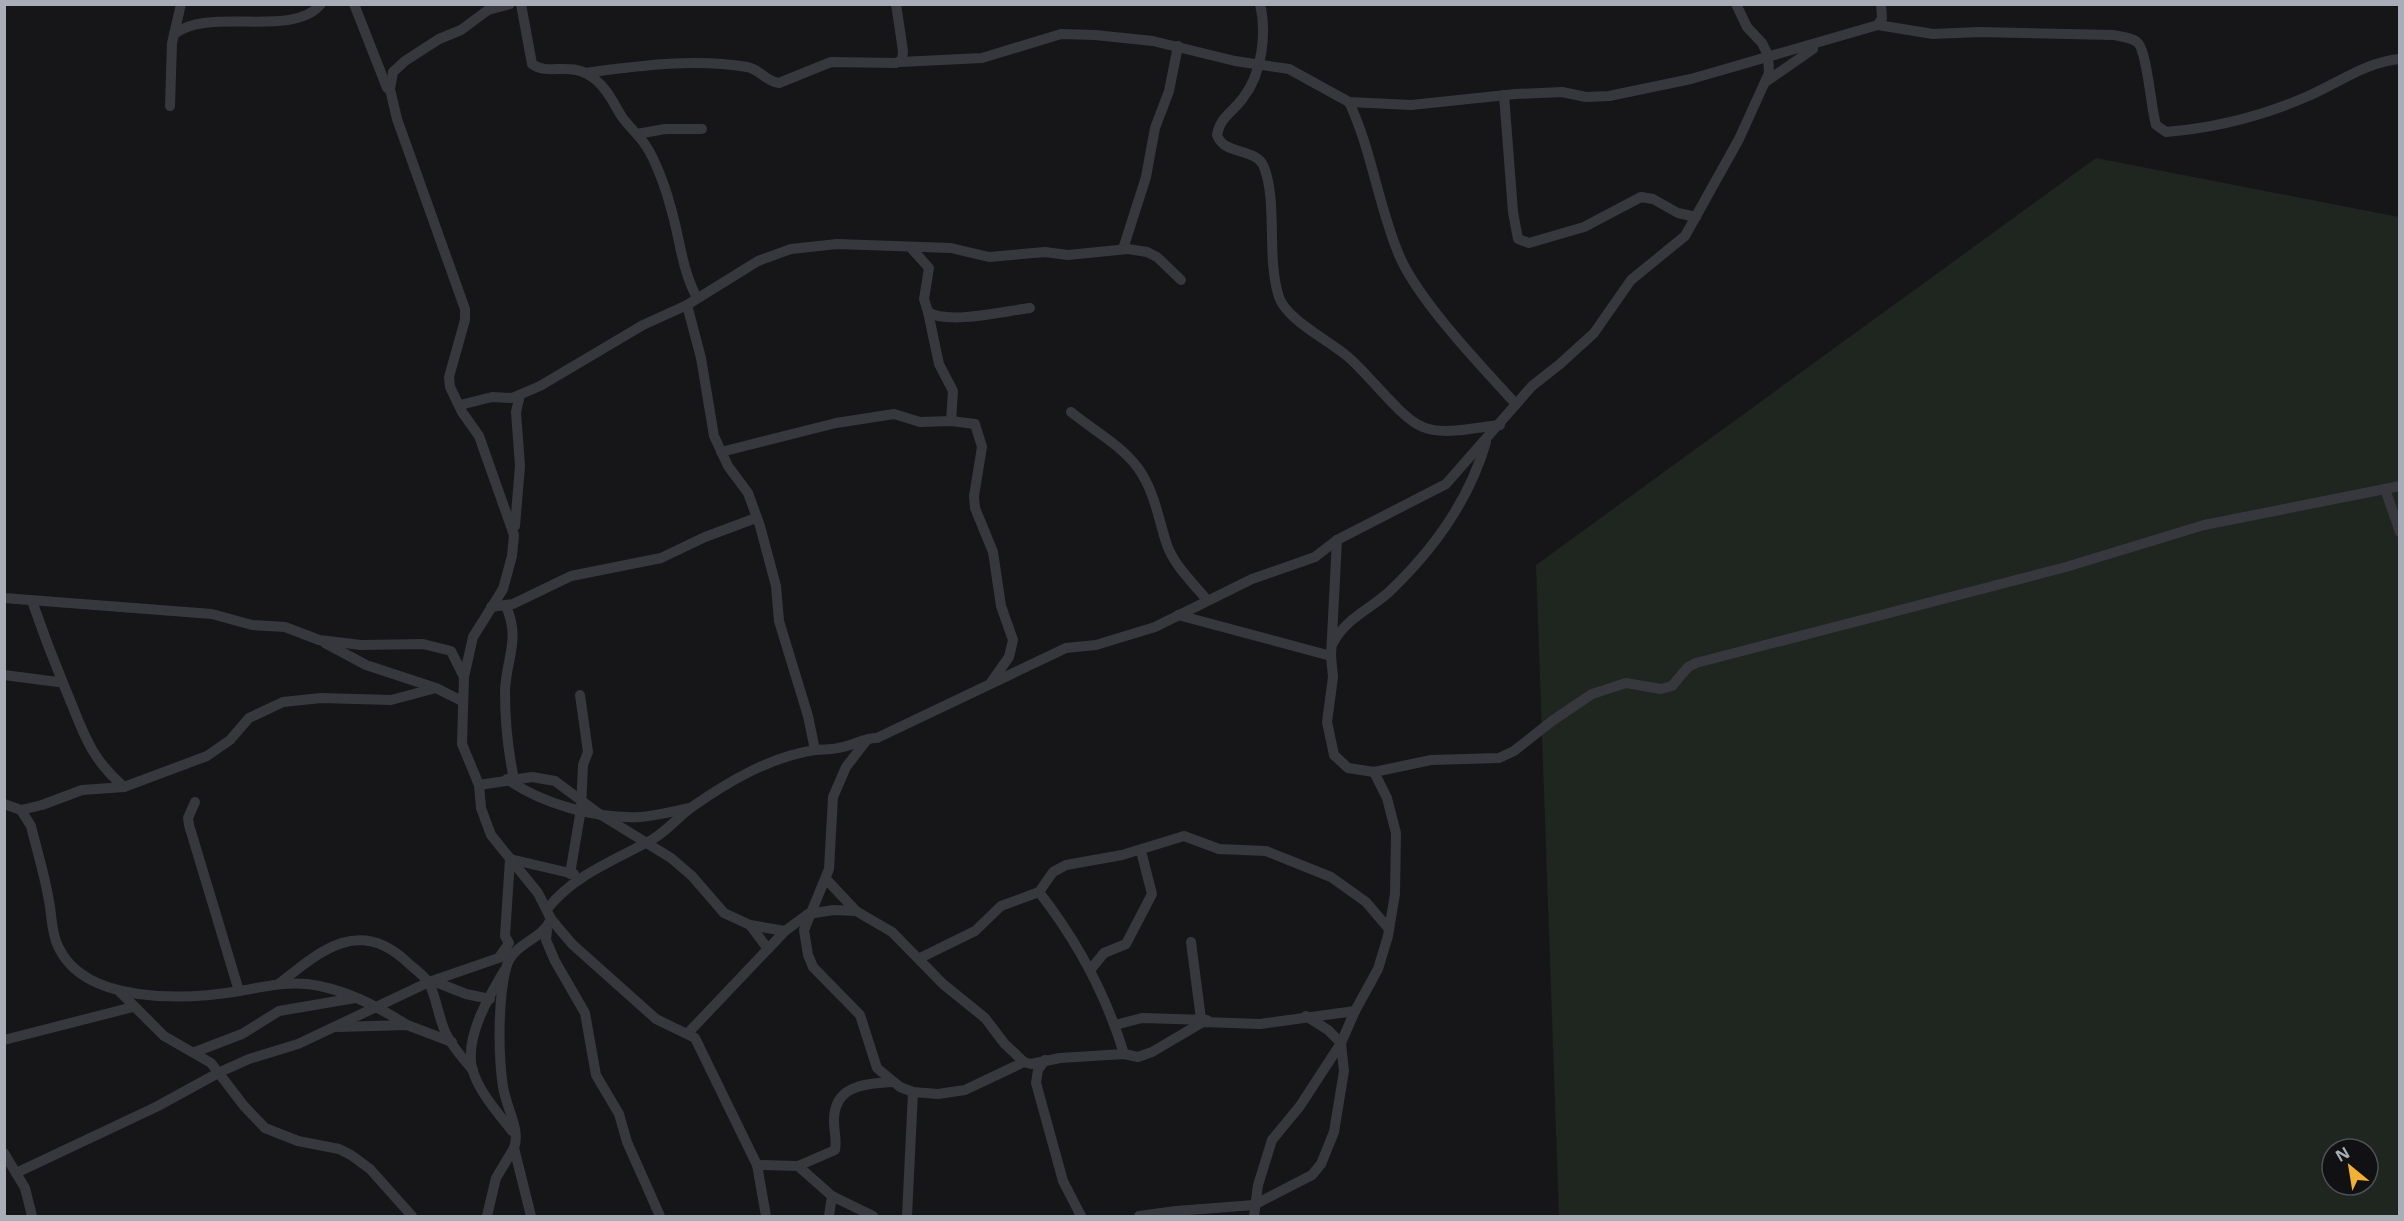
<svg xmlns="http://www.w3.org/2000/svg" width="2404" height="1221" font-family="'Noto Sans',sans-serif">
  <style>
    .green { fill: #1e261f; fill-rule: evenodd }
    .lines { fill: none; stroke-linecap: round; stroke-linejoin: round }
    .street { stroke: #37383d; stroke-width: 10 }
  </style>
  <rect width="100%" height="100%" fill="#161618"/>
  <path class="green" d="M2096,158L2399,217V1216H1559L1536,565ZM2332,1149H2368V1185H2332Z"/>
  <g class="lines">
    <g class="street">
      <path d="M354,4L387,88L390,89L397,119L465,309V320L449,377L450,387L462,412L479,436L514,535L512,556L503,589L473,637L464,677L462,744L479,785L481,808L491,835L538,893L551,919C542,941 513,942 506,968C498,1000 498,1053 503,1087C506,1107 521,1130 514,1148L531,1216"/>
      <path d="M521,4L532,64C549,77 572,59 596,80C608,90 614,104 622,117C629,127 639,135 646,146C655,159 666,189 670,205C680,237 681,268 697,298"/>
      <path d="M1260,4C1267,33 1262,74 1243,98C1233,112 1220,117 1217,135C1224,156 1256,147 1264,167C1278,204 1266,257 1279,297C1286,319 1328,340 1347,356C1368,373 1401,419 1423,427C1444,436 1477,427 1500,425"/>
      <path d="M1878,25L1933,34L1979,32L2114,35C2121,37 2131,37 2137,42C2147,49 2151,109 2156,125L2166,132C2213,128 2262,116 2306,97C2337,84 2365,62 2400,59"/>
      <path d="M174,34C209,6 293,39 321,4"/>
      <path d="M900,62L982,58L1061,34L1095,35L1153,41L1235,61L1289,69L1349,102L1411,105L1516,94L1562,92L1586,97L1609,96L1691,79L1878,25L1882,18L1881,4"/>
      <path d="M585,73C638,66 694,58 747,67C760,69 766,82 779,83L831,62L896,63L902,60L903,51L896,4"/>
      <path d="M1767,81L1813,49"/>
      <path d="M390,89L393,72L405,61L439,39L461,30L488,10L510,4"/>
      <path d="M1504,95L1513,212L1518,239L1529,243L1584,227L1641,197L1653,199L1678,213L1696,217"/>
      <path d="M1349,102C1372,151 1378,205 1399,255C1418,300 1481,366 1515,403"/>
      <path d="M170,106L172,43L181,4"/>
      <path d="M637,134L665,129H702"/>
      <path d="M912,249L929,268L924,299L928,312C948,325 1005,311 1030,308"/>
      <path d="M1123,249L1146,177L1155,128L1169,91L1178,46"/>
      <path d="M687,305L701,358L714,436L728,466L748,493L760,526L776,586L779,621L808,716L815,750"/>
      <path d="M928,312L939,364L953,391L951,421"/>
      <path d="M460,405L492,397L512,398L540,386L643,325L687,305L758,261L791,249L837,244L951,248L989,257L1045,252L1068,255L1128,249L1147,252L1157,257L1181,280"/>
      <path d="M1071,412C1093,430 1121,445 1138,468C1155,492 1158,518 1167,545C1174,565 1193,583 1207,600"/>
      <path d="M721,452L836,423L894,414L920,422L951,421L975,424L982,447L974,496L975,508L993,552L1001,606L1013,640L1009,657L992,681"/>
      <path d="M2385,489L2400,532"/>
      <path d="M515,526L520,466L516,412L520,395"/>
      <path d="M1337,540L1331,656L1333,677L1327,722L1334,755L1348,768L1374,772L1431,760L1499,758L1514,751L1552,721L1592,694L1626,683L1661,689L1672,686L1688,667L1696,663L2066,567L2204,525L2400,486"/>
      <path d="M4,598L212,614L252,625L285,627L319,640L361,645L423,644L451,651L464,677"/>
      <path d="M32,601C42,630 53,659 65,688C83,730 88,756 124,787"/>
      <path d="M506,606C521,641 506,657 505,692C505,721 508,751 514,779"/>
      <path d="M491,607L513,604L571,576L661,558L705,537L756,518"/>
      <path d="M1178,615L1331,656"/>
      <path d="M325,643L366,665L436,688L462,701"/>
      <path d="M1333,643C1346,618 1371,609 1390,591C1434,549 1469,501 1486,442"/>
      <path d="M4,675L58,682"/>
      <path d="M866,741L846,767L833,797L829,869L804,930L808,955L813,967L860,1015L877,1068L900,1087L913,1092L938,1094L965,1090L1024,1062"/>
      <path d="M507,779C542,804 596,819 640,817C656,816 674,811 690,808"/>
      <path d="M479,785L532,777L555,781L598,813L671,858L692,876L724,913L750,925L785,931"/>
      <path d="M195,802L188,818L189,825L239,991"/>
      <path d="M4,804L21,810L31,826C37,851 45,876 49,901C52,915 51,932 58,946C84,1005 186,1000 240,991C263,987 283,982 307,984C343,988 377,1006 407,1025"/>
      <path d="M21,810L42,805L82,790L124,787L207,756L230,740L249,718L283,702L321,698L391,700L436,688"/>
      <path d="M570,874L581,809L583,765L588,752L580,695"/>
      <path d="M826,879L856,911"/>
      <path d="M1039,892C1078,942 1106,994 1124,1054"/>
      <path d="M548,908C575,874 616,860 653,839C668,830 678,817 692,807C729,781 770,757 815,750C823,749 831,750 838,748C852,746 863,738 877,738L1066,648L1096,645L1155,627L1252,579L1315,557L1337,540L1446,484L1532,386L1560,364L1594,333L1631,280L1685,236L1739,139L1769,73L1768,55L1762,43L1747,27L1736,4"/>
      <path d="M551,919L572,944L656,1019L695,1038L757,1165L766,1216"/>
      <path d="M750,925L768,949"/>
      <path d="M547,930L546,940L555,961L585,1013L596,1075L619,1114L627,1142L660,1216"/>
      <path d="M1191,942L1201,1019"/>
      <path d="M500,956L509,943L505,936L510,859L574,874"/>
      <path d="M920,958L975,931L1001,906L1039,892L1053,872L1066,865L1122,855L1184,836L1219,849L1266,851L1331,877L1366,902L1389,929"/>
      <path d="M1091,969L1104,953L1126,944L1152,894L1141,851"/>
      <path d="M504,971C489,997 465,1036 472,1068C478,1091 498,1113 512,1131"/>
      <path d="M433,981L466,994L490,999"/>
      <path d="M280,983C321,950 360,917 407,962C414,969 426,976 430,985C436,998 438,1014 444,1029C450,1044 462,1058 473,1070"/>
      <path d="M119,991L164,1036L211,1063L244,1106L265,1128L298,1141L339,1149L351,1155L370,1169L412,1216"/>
      <path d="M1115,1025L1142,1018L1207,1020"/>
      <path d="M338,1027L407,1025L452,1042"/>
      <path d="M688,1033L785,931L808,914L834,910L856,911L892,932L943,984L985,1018L1004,1043L1024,1062L1031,1064L1060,1058L1124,1054L1138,1057L1152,1052L1203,1022L1260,1024L1355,1011"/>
      <path d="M4,1040L133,1007"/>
      <path d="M195,1052L242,1034L279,1011L355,998"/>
      <path d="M1045,1060L1038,1070L1036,1083L1063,1181L1081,1216"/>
      <path d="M4,1153L25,1188L32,1216"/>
      <path d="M757,1165L798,1166L832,1196L873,1216"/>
      <path d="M798,1166L835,1150C837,1141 834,1131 834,1122C833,1086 863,1084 892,1082"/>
      <path d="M16,1173L156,1107L220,1072L249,1059L298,1044L429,982L513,953"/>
      <path d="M487,1216L496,1178L514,1148"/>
      <path d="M829,1216L832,1196"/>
      <path d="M907,1216L913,1092"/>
      <path d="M1139,1216L1176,1211L1254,1205L1312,1175L1321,1164L1334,1132L1344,1071L1341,1043L1328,1030L1306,1016"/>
      <path d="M1254,1216L1258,1185L1272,1140L1300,1106L1341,1043L1355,1011L1378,969L1388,936L1395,894L1396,833L1387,798L1374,772"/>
    </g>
  </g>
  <rect width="2404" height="1221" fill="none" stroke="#a8adb8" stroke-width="12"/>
  <g transform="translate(2350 1167) rotate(330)"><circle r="28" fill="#111113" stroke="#4d4f55" stroke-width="1.5"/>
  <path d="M0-4.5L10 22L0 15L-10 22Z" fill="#f2b134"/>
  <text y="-9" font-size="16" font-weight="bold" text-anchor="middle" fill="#a8adb8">N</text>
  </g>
</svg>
